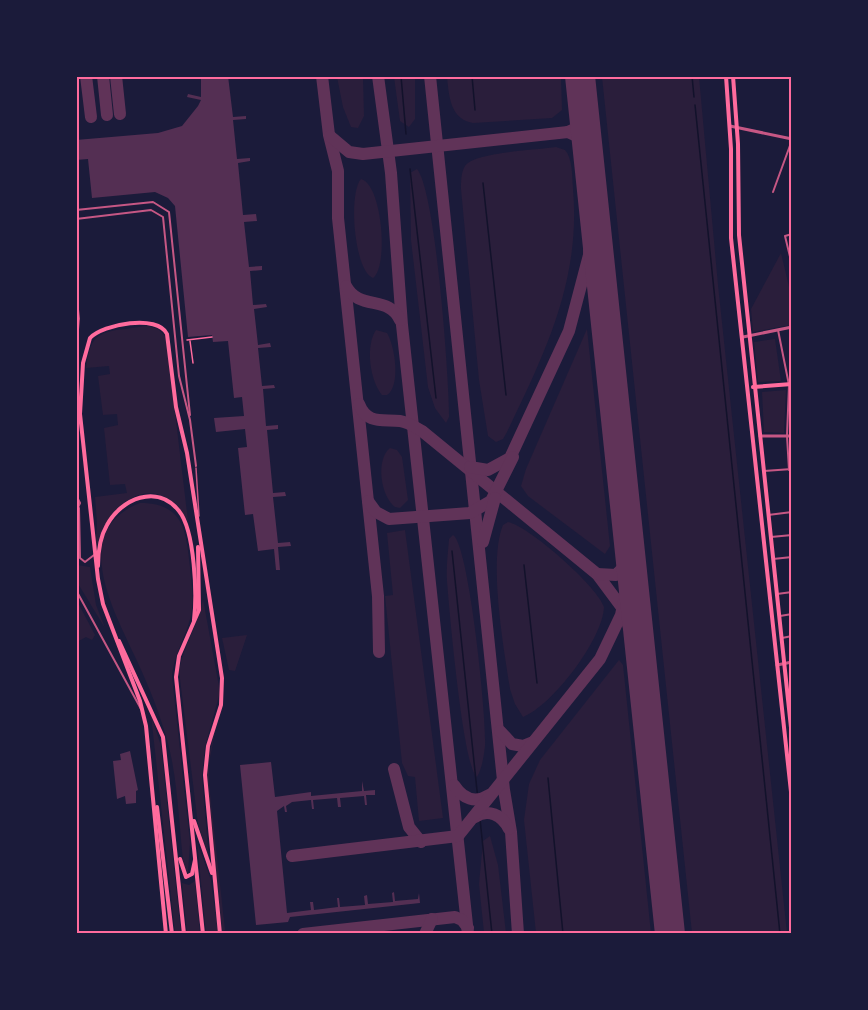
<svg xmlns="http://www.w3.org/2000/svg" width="868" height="1010" font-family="Inter,sans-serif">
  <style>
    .green { fill: #2a1e3b }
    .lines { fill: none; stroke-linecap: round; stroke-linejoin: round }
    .stream { stroke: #12122b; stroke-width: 1.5 }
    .taxiway { stroke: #603358; stroke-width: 12 }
    .runway { stroke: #603358; stroke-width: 30 }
    .building { fill: #542f53 }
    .path { stroke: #ff6b9d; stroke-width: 1.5 }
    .service { stroke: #c65784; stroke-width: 1.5 }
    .minor { stroke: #c65784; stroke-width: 2 }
    .tertiary { stroke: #c65784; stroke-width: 3 }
    .secondary { stroke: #ff6b9d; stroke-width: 4 }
    .primary { stroke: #ff6b9d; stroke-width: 4 }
    .neatline { fill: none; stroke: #ff6b9d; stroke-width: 2 }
  </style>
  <rect width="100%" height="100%" fill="#1b1b3a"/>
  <g class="green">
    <path d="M337,77H363L364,116L358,128L351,127L343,107Z"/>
    <path d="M394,77H415V119L409,127L400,121Z"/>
    <path d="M447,77H561L562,110L552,118L473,123C450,119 449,96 447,77Z"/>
    <path d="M602,77H699L718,285L787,933H692Z"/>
    <path d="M556,147L565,150C573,159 572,177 573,189C581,280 545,353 507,432L503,439L496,442L488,436L479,380L461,189C461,182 461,172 465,166C474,152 538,150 556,147Z"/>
    <path d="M417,169C436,192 449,379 449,417L446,423L435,408L428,387L411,240L410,173Z"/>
    <path d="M361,179C382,184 389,266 373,278C354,271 348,193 361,179Z"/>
    <path d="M781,253L791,295V325L753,332L751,309Z"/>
    <path d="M148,326L158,329L166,337L188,521C154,464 105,505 95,554L97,523L95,497L127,493L125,484L110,485L104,428L118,425L117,414L103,415L98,376L110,374L109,366L86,368C90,339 95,332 125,329C134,328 141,326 148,326Z"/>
    <path d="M587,329L610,546L605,554L528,496L521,486L526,469Z"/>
    <path d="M376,330L387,333C395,346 401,386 387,395H382C370,381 365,346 376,330Z"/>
    <path d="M775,339L781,381L758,382L754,342Z"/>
    <path d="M786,390L784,433L764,432L762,392Z"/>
    <path d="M390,448L397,450L402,457L408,500L400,508L395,507C381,497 375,460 390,448Z"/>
    <path d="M140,503C184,503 186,531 190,567C191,580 194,596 192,609C189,633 175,649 172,676L190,842L188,873L184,868C179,829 178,777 167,740C160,714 149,687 138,663C117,616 66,532 140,503Z"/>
    <path d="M508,522C529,526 598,587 604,607C603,639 552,706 523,717L515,704L510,689C504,649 488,561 503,525Z"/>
    <path d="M405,530L443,818L419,821L415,777L408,776L402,763L385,596L393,595L387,533Z"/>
    <path d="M453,535C469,544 487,720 485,746C484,755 482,769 477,777C463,768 449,607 447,581C446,567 448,553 449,539Z"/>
    <path d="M77,565L90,567L96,605L105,628L77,582Z"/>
    <path d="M76,599L95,635L92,640L86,637L77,642Z"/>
    <path d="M203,599L220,692L205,747L202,777L209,859L198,824L179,671C183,645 199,625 203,599Z"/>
    <path d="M247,635L235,671L229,670L222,638Z"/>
    <path d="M619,660L623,665L651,933H536L524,820L529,784L540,760Z"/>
    <path d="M151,715L161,746L181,933H175Z"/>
    <path d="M217,722L209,763V784L225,930L222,931L207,785V764Z"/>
    <path d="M490,836L498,865L506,933H484L479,884L483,841Z"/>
    <path d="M197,842L211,880L218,933H206Z"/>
    <path d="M195,881L200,933H187L182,883L189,885Z"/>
  </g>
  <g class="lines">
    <g class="stream">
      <path d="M401,76L406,134"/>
      <path d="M472,76L475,110"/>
      <path d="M692,76L694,97"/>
      <path d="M695,105L780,934"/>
      <path d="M410,169L436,398"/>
      <path d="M483,183L506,395"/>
      <path d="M452,551L492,934"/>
      <path d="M524,565L537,683"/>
      <path d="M548,778L563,934"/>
    </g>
    <g class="taxiway">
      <path d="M86,76L91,117"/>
      <path d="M103,76L107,115"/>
      <path d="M116,76L120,114"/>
      <path d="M322,76L329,135L338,171V218L378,596L379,652"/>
      <path d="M378,76L391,173L402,325L468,934"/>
      <path d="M430,76L504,790L511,832L518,934"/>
      <path d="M568,132L579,127L584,116"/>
      <path d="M330,136L349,152L363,154L568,132L579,137L587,147"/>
      <path d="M346,286C359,311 389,295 400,320"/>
      <path d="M359,404C367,425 383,419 400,421C408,422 415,427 422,431L597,574L623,609L641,664"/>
      <path d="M470,467L488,470L510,458L569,331L589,255L591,183"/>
      <path d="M368,501L376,512L389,519L470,513L491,501L513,457"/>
      <path d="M483,542L495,498"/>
      <path d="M597,574L616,575L630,560"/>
      <path d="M500,731L512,744L523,746L533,742"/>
      <path d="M394,769L409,827L421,842"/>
      <path d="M454,785C463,799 475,804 489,795"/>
      <path d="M475,817C488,808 502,815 509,829"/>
      <path d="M292,856L458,836L600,659L621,615L631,567"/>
      <path d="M303,934L455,917L462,920L468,928"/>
      <path d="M425,934L432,919"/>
    </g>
    <path class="runway" d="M580,76L670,934"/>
  </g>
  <g class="building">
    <path d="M201,76H228L233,117L246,116V119L233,120L237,159L250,158V161L238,163L243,215L256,214L257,221L244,222L249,267L262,266V270L250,271L253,305L266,304L267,307L254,309L258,345L270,343L271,347L258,348L262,386L274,385L275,388L263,389L266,426L278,425V429L267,430L273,493L285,492L286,496L273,497L278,543L290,542L291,546L278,547L280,570H276L274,549L258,551L253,514L245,515L238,448L247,447L245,429L216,432L214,418L244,416L242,397L234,398L228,341L213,342L212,335L188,337L175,206L168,198L155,192L92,198L88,159L76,160V140L158,133L182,126L198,106L201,100L187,97L188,94L201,97Z"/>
    <path d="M130,751L138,790L136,791V803L126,804L125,796L117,799L113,761L121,760L120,754Z"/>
    <path d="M271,762L275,797L311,792V796L362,791V781L364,791L375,790V795H366L367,805H365L364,796L340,798L341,807H338L337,798L313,800L314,809H312L311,800L292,802L286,806L287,812H285L284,806L277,811L287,913L311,910L310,902H313L314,910L338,907L337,898H339L340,907L365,905L364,896L367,895L368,904L393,902L392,893L394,892L395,901L418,899L419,893L420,903L290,917L288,922L256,925L240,765Z"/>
  </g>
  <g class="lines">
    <g class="path">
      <path d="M187,340L212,337"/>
      <path d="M190,341L193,363"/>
    </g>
    <g class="service">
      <path d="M76,358L79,320"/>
      <path d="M196,468L199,516"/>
    </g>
    <g class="minor">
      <path d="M773,192L792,140"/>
      <path d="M76,210L153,202L169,212L190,415"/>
      <path d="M76,219L151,210L163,217L179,376L190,420L196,466"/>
      <path d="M792,234L785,236L792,265"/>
      <path d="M76,290L79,319"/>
      <path d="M778,330L789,385L787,436L789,470"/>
      <path d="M76,380L79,404"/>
      <path d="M764,471L792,469"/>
      <path d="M76,495L80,503L76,512"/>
      <path d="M79,508L80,558L85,562L94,555"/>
      <path d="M768,515L792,512"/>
      <path d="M771,537L792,535"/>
      <path d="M773,559L792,557"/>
      <path d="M76,590L141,709"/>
      <path d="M777,594L792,592"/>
      <path d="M780,616L792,614"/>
      <path d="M782,638L792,636"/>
    </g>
    <g class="tertiary">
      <path d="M730,126L792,139"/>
      <path d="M743,337L792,327"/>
      <path d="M760,436H792"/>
      <path d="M777,665L792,662"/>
    </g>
    <g class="secondary">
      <path d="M726,76L731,149V238L792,801"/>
      <path d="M733,76L738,144L739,235L792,737"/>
      <path d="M753,387L792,384"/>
    </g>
    <g class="primary">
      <path d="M198,547L199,610L179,656L176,677L203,934"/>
      <path d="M98,566C98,552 100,537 107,525C121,499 157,483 179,511C195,531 197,595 194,620"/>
      <path d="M119,641L163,737L184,934"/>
      <path d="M157,807L172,934"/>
      <path d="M194,821L212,873"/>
      <path d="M180,859L186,877L192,874L195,860"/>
      <path d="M166,934L146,726L140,701L103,604L98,579L80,414L83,363L90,338C103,324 158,314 167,334L176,407L187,453L222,678L221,705L208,746L205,775L220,934"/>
    </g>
  </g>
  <rect width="868" height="1010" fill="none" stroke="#1b1b3a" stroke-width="156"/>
  <rect x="78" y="78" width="712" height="854" class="neatline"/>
</svg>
